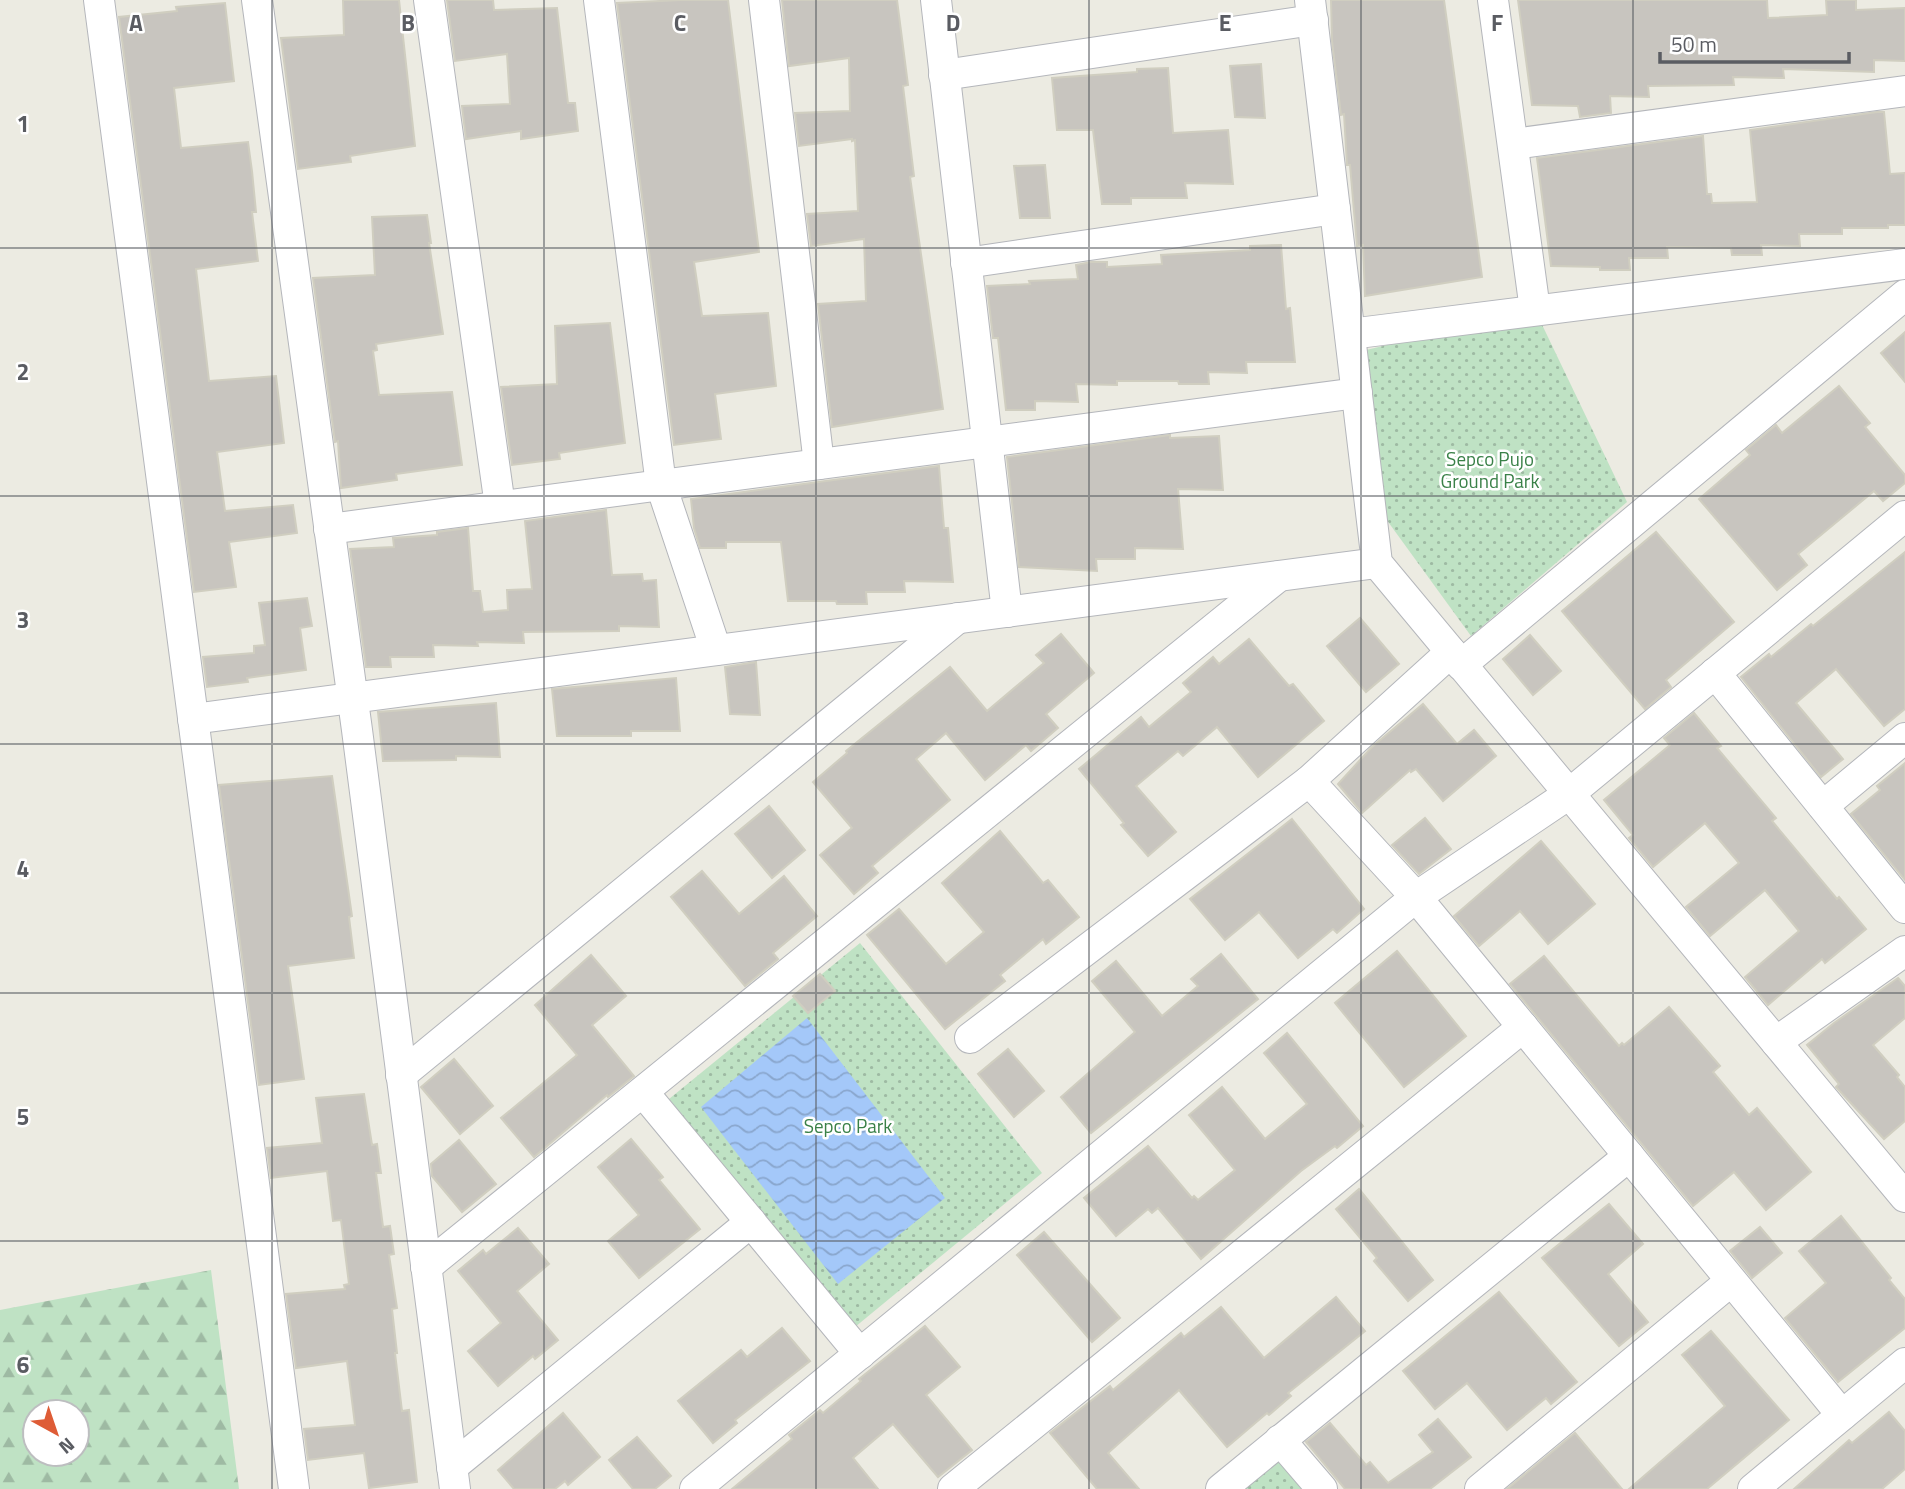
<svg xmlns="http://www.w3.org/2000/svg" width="1905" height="1489" font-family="'Titillium Web',sans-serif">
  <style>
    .forest { fill: url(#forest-firs); fill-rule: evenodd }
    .park { fill: url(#park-dots) }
    .water { fill: url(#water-waves) }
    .building { fill: #c8c5bf; stroke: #d0cec0; stroke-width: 2 }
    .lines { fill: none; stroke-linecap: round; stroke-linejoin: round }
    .street-casing { stroke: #b4b6bb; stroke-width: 32 }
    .street { stroke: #fff; stroke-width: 30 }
    .grid { fill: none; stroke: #5a5c62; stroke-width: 2; stroke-opacity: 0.55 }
    .labels { text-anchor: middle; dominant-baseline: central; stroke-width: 5; stroke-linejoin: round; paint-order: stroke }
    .park-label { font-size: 19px; fill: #3a8148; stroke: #fff }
    .grid-label { font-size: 23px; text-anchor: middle; font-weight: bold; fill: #5a5c62; stroke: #fff; stroke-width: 5; stroke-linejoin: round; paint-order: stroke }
  </style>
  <defs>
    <pattern id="forest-firs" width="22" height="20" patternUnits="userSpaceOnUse" patternTransform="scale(1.75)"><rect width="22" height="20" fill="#bfe2c4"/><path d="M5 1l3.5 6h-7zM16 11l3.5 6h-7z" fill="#9ebaa3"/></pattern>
    <pattern id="park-dots" width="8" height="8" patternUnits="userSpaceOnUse" patternTransform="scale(1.75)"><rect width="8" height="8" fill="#bfe2c4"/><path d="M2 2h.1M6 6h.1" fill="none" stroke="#9ebaa3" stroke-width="1.8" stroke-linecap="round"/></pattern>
    <pattern id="water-waves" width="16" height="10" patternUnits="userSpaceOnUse" patternTransform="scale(1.75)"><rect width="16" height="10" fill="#a4c8f9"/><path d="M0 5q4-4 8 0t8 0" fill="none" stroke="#89a6cd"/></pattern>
  </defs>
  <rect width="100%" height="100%" fill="#ecebe2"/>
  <path class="forest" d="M211,1270L239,1489H0V1310ZM35,1412H77V1454H35Z"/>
  <g class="park">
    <path d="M1535,310L1627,502L1471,636L1386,519L1366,350Z"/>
    <path d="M860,943L1042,1173L855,1327L669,1099Z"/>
    <path d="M1279,1450L1312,1489H1233Z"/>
  </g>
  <path class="water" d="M807,1018L945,1198L838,1284L701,1107Z"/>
  <g class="building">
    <path d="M343,0H399L415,146L350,156L351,162L298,169L281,38L344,35Z"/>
    <path d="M447,0H493L494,10L557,8L568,103H575L578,131L521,139V131L466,139L462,106L510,104L507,54L455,61Z"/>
    <path d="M681,0H728L759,252L694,262L702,316L768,313L776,386L715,394L721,439L674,445L617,3Z"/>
    <path d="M782,0H897L908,85L903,86L914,176L910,177L943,409L832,427L818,304L866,301L864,239L811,246L807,214L858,211L855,140L852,141V139L799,146L795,113L850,111L849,58L789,66Z"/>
    <path d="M1331,0H1444L1482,277L1365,296L1363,245L1357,246L1350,165H1347L1344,114L1341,115L1332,41Z"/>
    <path d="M1518,0H1767L1768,18L1827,15L1826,0H1856V10L1905,8V61L1874,60V72L1783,69L1784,78L1733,77L1734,85L1648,86L1649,97L1610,96L1611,113L1580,117L1578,106L1532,105Z"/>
    <path d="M225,3L234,81L174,88L181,148L248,142L252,171L256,212H252L258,261L196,269L209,381L276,376L284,443L217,452L225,511L293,505L297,533L229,542L236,587L194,592L119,17L177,11L176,7Z"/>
    <path d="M1261,64L1265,118L1235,117L1230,66Z"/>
    <path d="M1168,68L1173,133L1228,130L1233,184L1185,183L1187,198H1131V204H1102L1093,130H1057L1052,78L1137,72V69Z"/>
    <path d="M1877,112H1884L1890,174L1905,173V225H1888V228H1842V234H1799L1800,246L1761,245L1762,255H1732L1731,248L1667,247L1668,258H1629L1630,270H1600V267L1551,266L1537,158L1703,136L1707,194H1711L1712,203L1757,202L1750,130Z"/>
    <path d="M1045,165L1050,218H1020L1014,166Z"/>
    <path d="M427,215L431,243H429L443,334L376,344L377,350L373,351L379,395L452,392L462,465L396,474L397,480L341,488L338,441L335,442L313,278L375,275L372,217Z"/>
    <path d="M1281,245L1286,309L1290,308L1295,362H1246L1247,373L1208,372L1209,384H1179L1178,381H1117V385L1076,384L1078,402L1035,401V410H1006L998,338H993L987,286L1030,284L1029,281L1078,279L1076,265L1091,262H1107V267L1162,264L1161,255L1250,250V246Z"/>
    <path d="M610,323L625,443L559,453L560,459L512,465L501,387L557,384L555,326Z"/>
    <path d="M1905,332V382L1881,353Z"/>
    <path d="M1839,386L1870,423L1865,427L1905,475V483L1883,501L1874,491L1798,554L1807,565L1777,590L1699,499L1750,455L1746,450L1776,425L1782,433Z"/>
    <path d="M1170,435V438L1219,436L1223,490L1178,489L1183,549L1135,548V559H1096L1097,571L1019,567L1007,457Z"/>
    <path d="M939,466L944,528H948L953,582L904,581L905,592H866L867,604H837L836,601H788L781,542H726V548H700L694,528L691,499Z"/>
    <path d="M606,510L612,575L642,574L643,581L656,580L659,627L619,626V631L523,632L524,643L477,642L478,646L433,645L434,657H390L391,667H366L350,549L394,547L393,538L437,535V532L468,528L473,591H480L483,612L508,610L507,590L532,589L525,521Z"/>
    <path d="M1656,532L1734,622L1666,680L1671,687L1645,709L1562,611Z"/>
    <path d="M1905,552V709L1884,726L1836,669L1796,703L1843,759L1821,777L1741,677L1769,654L1771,657L1811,624L1813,626Z"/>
    <path d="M307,598L312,626L300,628L306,670L247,678L248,682L207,687L203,657L254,653V646L265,645L259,603Z"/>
    <path d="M1360,618L1399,664L1366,692L1327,646Z"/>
    <path d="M1061,634L1094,673L1046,714L1058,728L1031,751L1026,745L985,780L946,733L916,759L950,800L872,866L878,873L854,894L820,855L852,828L813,782L847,753L846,751L950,667L987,711L1044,663L1036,655Z"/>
    <path d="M1530,635L1561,671L1533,695L1503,659Z"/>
    <path d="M1249,639L1289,686L1293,684L1324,721L1258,777L1217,727L1183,756L1178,751L1136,786L1176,832L1148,856L1121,825L1124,823L1079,769L1141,717L1149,727L1191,692L1183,683L1213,657L1219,664Z"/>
    <path d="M756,662L760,715L730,714L725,667Z"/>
    <path d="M676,678L680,731H631V736H557L552,689Z"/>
    <path d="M496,703L500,757L456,756V760L383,761L378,712Z"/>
    <path d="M1423,704L1457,744L1474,730L1496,756L1443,801L1416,769L1411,772L1410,770L1362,813L1338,784L1372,747Z"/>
    <path d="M1694,713L1721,746L1717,748L1776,818L1772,821L1837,899L1839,897L1866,929L1825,963L1822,959L1768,1005L1745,977L1799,931L1765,890L1710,936L1686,907L1739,863L1705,823L1653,867L1629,838L1633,835L1604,800L1670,745L1664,738Z"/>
    <path d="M1905,763V880L1851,814L1880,790L1877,786Z"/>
    <path d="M332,776L352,916L349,917L354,958L288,966L304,1079L259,1085L219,785Z"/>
    <path d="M769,806L805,850L772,878L735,834Z"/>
    <path d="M1425,818L1451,849L1419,874L1392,845Z"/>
    <path d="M1292,819L1364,909L1337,933L1333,929L1298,958L1259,912L1225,940L1190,899Z"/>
    <path d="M1000,831L1043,883L1048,880L1079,917L1046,944L1043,939L1000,975L1005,981L945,1029L867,935L899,909L946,964L984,932L942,883Z"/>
    <path d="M1541,841L1595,904L1548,944L1520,911L1479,946L1454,916Z"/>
    <path d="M702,871L739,914L784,876L817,916L773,953L778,959L745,986L671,897Z"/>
    <path d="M1397,951L1466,1036L1404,1087L1335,1003Z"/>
    <path d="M1221,954L1258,999L1091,1133L1061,1097L1135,1032L1092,981L1116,961L1162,1016L1198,986L1191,979Z"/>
    <path d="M591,955L626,996L592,1025L634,1076L608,1097L607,1095L534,1157L501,1118L577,1055L535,1005Z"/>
    <path d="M1544,956L1619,1046L1622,1043L1624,1045L1669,1007L1720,1066L1713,1072L1749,1115L1757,1108L1811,1172L1766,1210L1734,1172L1693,1206L1510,984Z"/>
    <path d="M820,974L835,991L808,1013L793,996Z"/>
    <path d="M1898,978L1905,986V1018L1873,1045L1899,1075L1897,1077L1905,1087V1121L1884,1139L1836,1087L1839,1084L1807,1045L1834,1023Z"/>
    <path d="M1287,1033L1363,1126L1337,1148L1335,1146L1301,1171L1201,1259L1158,1208L1152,1213L1148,1209L1116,1236L1084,1198L1148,1146L1192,1198L1194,1196L1198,1200L1235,1170L1189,1115L1222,1087L1265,1139L1307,1104L1264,1053Z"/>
    <path d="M1008,1049L1044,1091L1014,1117L978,1074Z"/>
    <path d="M454,1059L493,1106L460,1134L421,1087Z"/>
    <path d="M364,1094L372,1145L377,1144L381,1173H376L383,1227L390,1226L394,1254L389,1255L397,1308L392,1309L397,1353H395L402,1411L409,1410L417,1482L369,1488L364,1453L308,1460L304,1429L355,1425L347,1361L296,1368L286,1294L345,1289L344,1285L349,1284L341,1220L333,1221L327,1171L271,1178L267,1148L322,1143L316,1098Z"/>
    <path d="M631,1139L663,1177L659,1180L700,1229L639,1278L608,1241L639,1215L598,1167Z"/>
    <path d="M459,1140L496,1184L462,1212L432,1176L431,1164Z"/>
    <path d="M1359,1189L1433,1280L1408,1301L1374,1261L1377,1258L1336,1209Z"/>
    <path d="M1609,1204L1643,1244L1608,1274L1648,1322L1619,1346L1542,1258Z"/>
    <path d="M1841,1216L1891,1278L1889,1280L1905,1299V1328L1838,1382L1785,1318L1826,1283L1799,1251Z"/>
    <path d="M1760,1227L1782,1253L1752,1278L1730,1251Z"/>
    <path d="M518,1228L549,1264L517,1291L558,1340L535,1359L533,1356L498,1386L468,1351L501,1323L458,1271L483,1250L486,1254Z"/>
    <path d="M1044,1232L1120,1318L1092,1342L1017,1255Z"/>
    <path d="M1499,1292L1577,1382L1551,1404L1546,1398L1507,1430L1467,1383L1435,1409L1403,1371Z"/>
    <path d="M1336,1297L1365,1331L1288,1393L1291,1396L1269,1415L1267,1413L1227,1447L1179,1390L1108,1453L1139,1489H1097L1050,1433L1110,1386L1113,1390L1181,1333L1184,1337L1221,1307L1264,1358Z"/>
    <path d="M925,1326L960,1367L926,1395L972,1450L938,1477L893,1424L853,1458L878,1489H732L792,1439L789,1435L820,1410L823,1413L861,1381L859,1379Z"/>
    <path d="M782,1328L810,1361L735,1420L737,1423L713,1443L678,1401L741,1350L747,1357Z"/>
    <path d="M1711,1331L1789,1420L1707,1489H1629L1725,1406L1682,1355Z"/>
    <path d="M1889,1412L1905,1431V1469L1882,1489H1794L1849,1440L1852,1443Z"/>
    <path d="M563,1413L600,1457L568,1485L565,1481L555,1489H514L498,1470Z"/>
    <path d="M1438,1419L1471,1457L1430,1489H1345L1306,1442L1330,1423L1366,1465L1370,1462L1388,1483L1433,1452L1419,1435Z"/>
    <path d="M1575,1433L1622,1489H1507Z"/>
    <path d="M637,1437L671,1476L655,1489H633L609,1460Z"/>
  </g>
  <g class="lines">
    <defs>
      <g id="street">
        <path d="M99,0L294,1489"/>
        <path d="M257,0L357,730L455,1489"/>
        <path d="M429,0L500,506"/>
        <path d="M599,0L661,485L716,650"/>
        <path d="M764,0L819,464"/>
        <path d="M936,0L1007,612"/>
        <path d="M1310,0L1377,563L1905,1197"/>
        <path d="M1493,0L1535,310"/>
        <path d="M944,75L1313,20"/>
        <path d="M1513,144L1905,91"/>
        <path d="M966,263L1335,209"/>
        <path d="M1350,334L1905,264"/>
        <path d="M329,529L1357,393"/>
        <path d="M1461,665L1905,295"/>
        <path d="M1715,673L1905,908"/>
        <path d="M193,719L1377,563"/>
        <path d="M1309,781L1416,897L1842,1415"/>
        <path d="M1823,806L1905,738"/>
        <path d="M970,1038L1309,781L1451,652"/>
        <path d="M1776,1042L1905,951"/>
        <path d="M401,1075L958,618"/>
        <path d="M643,1092L860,1354"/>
        <path d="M426,1267L1279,576"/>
        <path d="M1280,1440L1322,1489"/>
        <path d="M452,1467L751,1222"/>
        <path d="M695,1489L1416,897L1569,794L1905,516"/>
        <path d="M953,1489L1523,1027"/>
        <path d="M1221,1489L1629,1156"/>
        <path d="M1480,1489L1731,1281"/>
        <path d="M1753,1489L1905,1363"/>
      </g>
    </defs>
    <use href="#street" class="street-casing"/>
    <use href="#street" class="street"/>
  </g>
  <path class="grid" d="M272,0V1489M544,0V1489M816,0V1489M1089,0V1489M1361,0V1489M1633,0V1489M0,248H1905M0,496H1905M0,744H1905M0,993H1905M0,1241H1905"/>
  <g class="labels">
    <g class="park-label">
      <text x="1490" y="458">Sepco Pujo<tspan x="1490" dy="22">Ground Park</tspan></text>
      <text x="848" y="1125">Sepco Park</text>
    </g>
  </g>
  <g class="grid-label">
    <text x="136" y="31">A</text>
    <text x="408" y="31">B</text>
    <text x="680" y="31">C</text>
    <text x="953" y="31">D</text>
    <text x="1225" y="31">E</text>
    <text x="1497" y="31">F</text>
    <text x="23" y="132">1</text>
    <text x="23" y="380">2</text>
    <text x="23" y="628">3</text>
    <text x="23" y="877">4</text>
    <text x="23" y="1125">5</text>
    <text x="23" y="1373">6</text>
  </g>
  <g transform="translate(56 1433) rotate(140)"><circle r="33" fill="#ffffff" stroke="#bdbec0" stroke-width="2"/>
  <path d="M0-5L12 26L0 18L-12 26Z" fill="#de5c36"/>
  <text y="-10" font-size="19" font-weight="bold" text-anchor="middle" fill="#5a5c62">N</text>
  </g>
  <path d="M1660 52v10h189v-10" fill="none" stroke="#5a5c62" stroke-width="3.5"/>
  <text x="1671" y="52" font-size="21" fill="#5a5c62" stroke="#ffffff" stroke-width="5" paint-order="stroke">50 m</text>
</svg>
